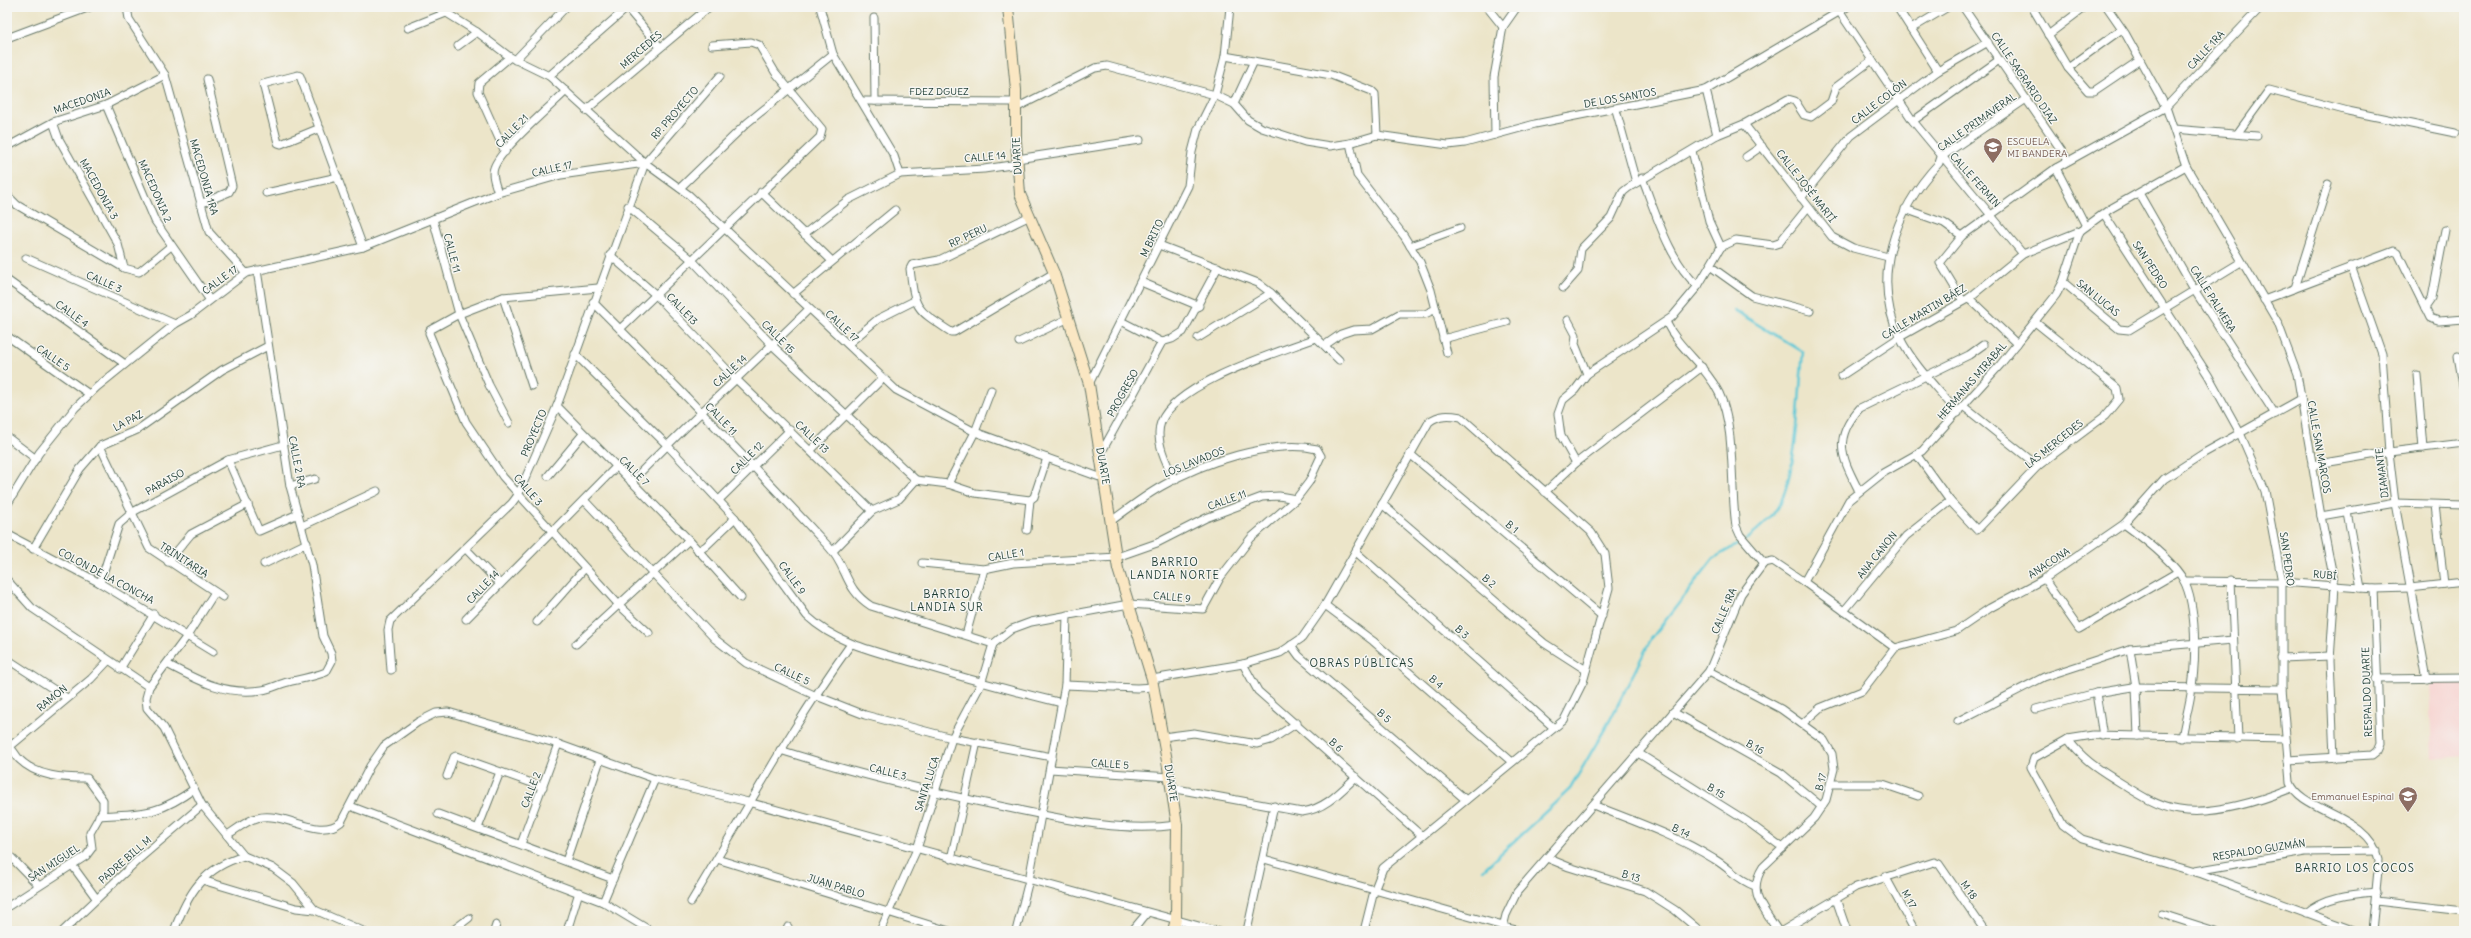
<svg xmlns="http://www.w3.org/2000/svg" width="2471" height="938" font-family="Delius,sans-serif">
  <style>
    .built { fill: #f7d0cd }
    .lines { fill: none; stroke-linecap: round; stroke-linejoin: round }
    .stream { stroke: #5dc8d7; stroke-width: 2.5 }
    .street-casing { stroke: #677868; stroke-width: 9 }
    .secondary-casing { stroke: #677868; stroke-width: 12 }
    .street { stroke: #fff; stroke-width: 7 }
    .secondary { stroke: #fae7c3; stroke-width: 10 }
    .labels { text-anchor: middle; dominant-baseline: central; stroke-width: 3; stroke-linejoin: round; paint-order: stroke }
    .street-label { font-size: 10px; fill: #1f3d34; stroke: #f6f6f2 }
    .education-label { font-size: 10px; fill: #785e54; stroke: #f6f6f2; text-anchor: start }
    .neighbourhood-label { font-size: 11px; letter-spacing: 1px; fill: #1f3d34; stroke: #f6f6f2 }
  </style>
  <rect width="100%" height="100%" fill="#f6f6f2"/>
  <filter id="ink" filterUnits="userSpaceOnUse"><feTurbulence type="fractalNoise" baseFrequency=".025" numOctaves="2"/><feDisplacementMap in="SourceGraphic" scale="8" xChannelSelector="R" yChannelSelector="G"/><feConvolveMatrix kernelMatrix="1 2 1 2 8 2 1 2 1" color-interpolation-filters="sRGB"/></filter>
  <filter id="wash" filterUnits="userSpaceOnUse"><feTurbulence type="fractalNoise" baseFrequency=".012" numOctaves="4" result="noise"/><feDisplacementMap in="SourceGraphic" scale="16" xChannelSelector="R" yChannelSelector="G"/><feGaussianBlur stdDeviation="0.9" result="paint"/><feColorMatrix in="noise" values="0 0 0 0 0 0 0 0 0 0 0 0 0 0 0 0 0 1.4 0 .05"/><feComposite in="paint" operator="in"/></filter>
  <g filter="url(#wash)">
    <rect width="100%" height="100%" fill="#ece5c9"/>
    <path class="built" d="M2464,681V755L2432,758L2429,682Z"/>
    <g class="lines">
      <g class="stream">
        <path d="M1734,310L1803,352C1798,400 1799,452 1783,497C1777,514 1759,529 1745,540"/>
        <path d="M1483,870L1570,789L1610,720L1651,639L1714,558L1742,542"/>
      </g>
    </g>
  </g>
  <g filter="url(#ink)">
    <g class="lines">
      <defs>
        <g id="street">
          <path d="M127,7L129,19L165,75L209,232L246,273"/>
          <path d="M437,7L477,32L510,57L549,76L645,163L689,195L896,390L975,432L1105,479"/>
          <path d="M820,7L833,54L894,156L900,174"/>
          <path d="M1487,7L1503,27"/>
          <path d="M1897,7L1938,71"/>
          <path d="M1963,7L2068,160"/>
          <path d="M2032,7L2068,68L2088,91H2094L2140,60"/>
          <path d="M2107,7L2125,33L2166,107L2186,166L2278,323L2297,374L2321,516L2335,586L2330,660L2334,758"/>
          <path d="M627,8L660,47"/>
          <path d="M1839,11L1913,121L2023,254"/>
          <path d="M874,18L875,101"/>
          <path d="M408,28L446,13"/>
          <path d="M1911,29L1948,7"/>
          <path d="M2048,35L2085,7"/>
          <path d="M7,38L90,7"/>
          <path d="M458,46L477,32"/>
          <path d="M1225,56L1331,75L1372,91L1375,94L1377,135"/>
          <path d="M515,60L566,7"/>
          <path d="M2068,68L2122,29"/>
          <path d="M549,76L628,7"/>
          <path d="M1706,90L1717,135"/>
          <path d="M862,101L1016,102"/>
          <path d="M1234,104L1254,61"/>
          <path d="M106,105L155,221L209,299"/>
          <path d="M1016,108L1095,68L1107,66L1215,95L1234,104L1248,120L1262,128L1305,142L1330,146L1350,143L1377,135L1448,145L1465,143L1535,124L1706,90L1847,7"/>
          <path d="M586,110L709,7"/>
          <path d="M1616,110L1636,182"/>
          <path d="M1913,121L1999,60"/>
          <path d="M53,122L59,139L118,244L124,268"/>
          <path d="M1744,124L1788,99L1795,101L1804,115L1811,117L1831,102L1836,87L1872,60"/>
          <path d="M320,128L281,144L278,143L263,84L298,75L300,76L363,247"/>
          <path d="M2174,129L2257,136"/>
          <path d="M2237,134L2269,90L2348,111L2455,133"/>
          <path d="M1495,135L1494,77L1503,27L1517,7"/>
          <path d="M1350,143L1357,175L1404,236L1420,262L1431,290L1447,353"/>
          <path d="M7,147L53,122L106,105L165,75"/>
          <path d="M1692,151L1709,221L1721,247"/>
          <path d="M505,152L478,92L479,83L510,57"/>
          <path d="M1746,157L1762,146"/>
          <path d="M1017,159L1140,140"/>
          <path d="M2056,168L2086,226"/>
          <path d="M1642,178C1655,211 1670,263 1698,286"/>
          <path d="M680,188L747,123L833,54"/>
          <path d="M761,192L832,261"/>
          <path d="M266,193L338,177"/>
          <path d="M498,193C496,186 491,175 494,168C500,149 550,107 566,91"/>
          <path d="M2139,193L2195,291L2275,414"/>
          <path d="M7,195L17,205L124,268L139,272L171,246"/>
          <path d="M1801,198L1851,136L1938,71L1988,42"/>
          <path d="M200,204L229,192L232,186L207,79"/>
          <path d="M628,206L691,259L772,345L916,480"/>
          <path d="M1905,209L1944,223L1962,236"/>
          <path d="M2104,214L2208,375L2240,433L2265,491L2282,582V689L2290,782C2300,812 2369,814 2379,860L2372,931"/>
          <path d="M1030,216L939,260L912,265L910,269C915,310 916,309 951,332H954L1054,273"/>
          <path d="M433,219L459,314L489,385L509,423"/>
          <path d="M804,234L848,200L900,174L984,169L1018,164"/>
          <path d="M1159,245L1258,283L1271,293L1339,360"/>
          <path d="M1410,246L1460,228"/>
          <path d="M610,255L656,295L737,380L872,511"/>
          <path d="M26,258L175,324"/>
          <path d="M1710,266L1752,296L1810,311"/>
          <path d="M2351,266L2382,354L2389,452L2395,503L2427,679"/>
          <path d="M7,280L125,364"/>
          <path d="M1141,282L1199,306"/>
          <path d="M2063,282L2119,329L2129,330L2241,262"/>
          <path d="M598,288L503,297L459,314L430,330L429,333L466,422L503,477L619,605L649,633"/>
          <path d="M1563,288L1578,271L1581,249L1611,218L1623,192L1628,188L1717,135L1744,124L1832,237L1853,248L1888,257"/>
          <path d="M2295,288L2328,184"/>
          <path d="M793,294L895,210"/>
          <path d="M503,297L532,386"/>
          <path d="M1969,298L2017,344"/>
          <path d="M2264,300L2394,251L2398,253L2430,318L2439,321L2464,319"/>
          <path d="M1963,301L1940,263L1962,236L2056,168L2166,107L2261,7"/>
          <path d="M593,302C673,382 751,463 828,546C848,567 844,589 871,606L993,644"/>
          <path d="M2425,308L2432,298L2445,230"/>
          <path d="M1568,320L1576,335L1575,344L1587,374"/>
          <path d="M1121,321L1162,342L1172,339L1183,332L1218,267"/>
          <path d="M1666,322C1679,349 1706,366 1719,393C1736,428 1730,487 1736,526L1740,535L1764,563"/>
          <path d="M620,329L820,137L822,129L775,72L759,45L751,42L712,45"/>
          <path d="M7,336L89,394"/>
          <path d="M1198,338L1271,293"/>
          <path d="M1443,339L1507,322"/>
          <path d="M1019,342L1069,318"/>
          <path d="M848,344L878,319L914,301"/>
          <path d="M1325,345L1341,334L1353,330L1372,329L1399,314H1425L1436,309"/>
          <path d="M575,354L667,445L735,518L807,616C837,644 877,652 915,663C964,678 1012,691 1062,703"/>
          <path d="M2458,356L2464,391"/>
          <path d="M2417,375L2423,448"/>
          <path d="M1841,376L1900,337L1969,298L2023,254L2080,231"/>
          <path d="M1089,384L1188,186L1192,152L1198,129L1215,95L1225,56L1230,7"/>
          <path d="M557,406L689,540L741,598"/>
          <path d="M1963,406L2038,466"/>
          <path d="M1958,413C1938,389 1914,366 1900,338C1870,277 1895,210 1939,163L1941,157L2026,99"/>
          <path d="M7,437L36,459"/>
          <path d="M100,446L149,548L223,597"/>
          <path d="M811,450L882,379"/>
          <path d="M1101,453L1162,342"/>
          <path d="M1410,454L1602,616"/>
          <path d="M1916,454L1950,501L1977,530L2038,466L2105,416L2119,399L2117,388L2035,322"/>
          <path d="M228,460L259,531L298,514"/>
          <path d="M1576,463L1561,436L1558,414L1563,400L1575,390L1587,374L1672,317L1698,286L1721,247L1736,240L1773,245L1779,243L1808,207"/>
          <path d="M2312,465L2389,452L2464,443"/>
          <path d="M548,476L583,434"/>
          <path d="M1175,480C1167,465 1154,440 1161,422C1177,382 1277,353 1316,338"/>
          <path d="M631,482C689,422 750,367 809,309"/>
          <path d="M948,484L975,432L991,390"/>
          <path d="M290,486L315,479"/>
          <path d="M1859,491C1843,459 1831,440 1860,408L1969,355L1983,345"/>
          <path d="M1545,492L1576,463L1702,367"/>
          <path d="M584,500L715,639L746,663L814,695L865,715L952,738L1052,757"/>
          <path d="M719,500L790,430"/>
          <path d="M1382,504L1544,643L1586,670"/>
          <path d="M7,505L39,453L75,408L97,387L175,324L191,315L246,273L363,247L498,193L561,175L645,163"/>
          <path d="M2435,505L2444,584"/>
          <path d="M2347,512L2361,588"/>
          <path d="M2321,516L2395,503L2464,505"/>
          <path d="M2124,524C2142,537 2174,562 2184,581C2197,607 2196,658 2192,687C2190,704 2185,720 2182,738"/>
          <path d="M302,526L377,491"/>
          <path d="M1027,530L1030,500L1034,497L1047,458"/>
          <path d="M7,534L100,583L213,652"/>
          <path d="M33,549L80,469L100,446L137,430L222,370L268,346"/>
          <path d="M466,549L500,584"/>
          <path d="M698,551L706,546L735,518"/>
          <path d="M833,551L872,511L899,499L916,480L948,484L975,493L1030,500"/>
          <path d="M1356,552L1554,728"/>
          <path d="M168,562L191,534L248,504"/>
          <path d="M922,563L984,569L1013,563L1117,557L1157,543L1206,518L1262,497L1279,496L1296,499"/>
          <path d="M1764,563L1773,561L1804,582L1849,500L1883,473L1922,451L2000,365L2056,295L2063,282L2080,231L2110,209L2186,166"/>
          <path d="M264,564L307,543"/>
          <path d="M2044,579L2079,629L2176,573"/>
          <path d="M7,580L32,608L149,687"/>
          <path d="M2231,580L2238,739"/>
          <path d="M2184,581L2282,582L2374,589L2410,588L2464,582"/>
          <path d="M1804,582L1895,648"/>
          <path d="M100,583L119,524L133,512L228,460L283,445"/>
          <path d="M215,592L187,636L149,687L146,698L147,708L164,728L202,805L244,856L273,868L293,883L315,910L363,931"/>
          <path d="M1325,605L1373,641L1512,762"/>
          <path d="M1844,611L1906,536L1950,501"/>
          <path d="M466,619L616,467"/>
          <path d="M537,622L585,568"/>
          <path d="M966,635L984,569"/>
          <path d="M576,644L689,540"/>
          <path d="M993,644L1012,629L1031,622L1129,604L1203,609L1220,578L1251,538L1296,499L1309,482L1321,456L1317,449C1273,439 1201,463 1162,486C1144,496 1128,509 1111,521"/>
          <path d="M1291,645L1299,656L1466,800"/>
          <path d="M2130,649L2136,687L2138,736"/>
          <path d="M2281,658L2330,656"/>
          <path d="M7,659L67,698"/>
          <path d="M167,664C197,680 226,696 262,690C271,689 279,684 288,682C301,679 313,677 326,672L332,661L331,653L323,636L312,565L290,486L257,270"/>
          <path d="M1243,664L1258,691L1422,836"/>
          <path d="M120,669L154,614"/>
          <path d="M391,670L388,630L390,621L512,503L518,495L557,406L645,163L720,76"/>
          <path d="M1709,671L1781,709L1824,740L1832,754L1834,769L1826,800L1814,818L1763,867C1746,893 1764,909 1778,931"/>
          <path d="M1152,679L1243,664L1280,653L1302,638L1325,605L1429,422C1439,414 1449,415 1461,417L1591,532L1605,554L1609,588L1583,682L1564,720L1383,868L1374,891L1364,931"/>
          <path d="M2376,679L2464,678"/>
          <path d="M1065,685L1137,688L1153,687"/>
          <path d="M2096,693L2103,736"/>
          <path d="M2036,709L2096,693L2133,687L2282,689"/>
          <path d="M1673,712L1781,773L1822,807"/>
          <path d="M1958,721L2044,677L2130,649L2233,640"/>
          <path d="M1802,724L1820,708L1862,691L1895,648L1956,631L1990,608L2044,579L2124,524L2164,479L2204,453L2301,399"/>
          <path d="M1163,737L1194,733L1257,744L1271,740L1297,723"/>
          <path d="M2068,739C2081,758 2097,768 2116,780C2135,792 2157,807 2179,810C2213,816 2262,800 2292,788"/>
          <path d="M2286,739L2093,735L2068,739L2034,758L2031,767L2063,825L2082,839L2202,874L2356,931"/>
          <path d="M7,744C12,748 15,754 19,759C37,777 63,778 87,778L103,800V810L90,833L92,848L86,856L7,907"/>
          <path d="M7,749L91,679L108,661"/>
          <path d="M780,750C856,774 931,792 1009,808C1063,819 1122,833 1177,825"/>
          <path d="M1638,753L1748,822L1783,848"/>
          <path d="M2288,760L2372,755L2377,751L2380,744L2374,589"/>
          <path d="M1050,769L1170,777"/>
          <path d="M447,776L454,757L456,756L543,787"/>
          <path d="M1831,784H1883L1918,796"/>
          <path d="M1171,788L1302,812C1325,809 1340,792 1356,777"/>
          <path d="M1593,805C1634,821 1677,836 1714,859C1731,869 1735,878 1755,886"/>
          <path d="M350,806L603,902L651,931"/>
          <path d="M438,814L613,879"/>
          <path d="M99,816C142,813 157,816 194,789"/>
          <path d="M478,828L500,772"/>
          <path d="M227,835C236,830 247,820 257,818C284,810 317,841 341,822L370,766L384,746L418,722L436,713L448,712L558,744L655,779L748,802L1217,931"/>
          <path d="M521,844L558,744"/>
          <path d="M7,853L38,885"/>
          <path d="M1547,858L1569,867L1645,891L1675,910L1700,931"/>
          <path d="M717,859L949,931"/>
          <path d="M951,859L977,742"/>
          <path d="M1264,859L1503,926"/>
          <path d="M566,861L600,760"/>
          <path d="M72,865L96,898"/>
          <path d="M2195,871L2305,852L2377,851"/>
          <path d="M1885,876L1915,931"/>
          <path d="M202,880L296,908L315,910"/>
          <path d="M1836,899L1847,931"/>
          <path d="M2376,901L2464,911"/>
          <path d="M603,902L655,779"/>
          <path d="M691,902C744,815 791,727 851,644"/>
          <path d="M2306,913C2325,896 2353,894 2377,892"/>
          <path d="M2162,914L2215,931"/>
          <path d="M1503,927L1520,931"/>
          <path d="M63,931L139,859L202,805"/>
          <path d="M174,931C188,893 203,868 244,856"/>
          <path d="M452,931L469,918"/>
          <path d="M494,931L496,925"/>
          <path d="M567,931L579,892"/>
          <path d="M786,931L788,927"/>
          <path d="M880,931L917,849L952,738L981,684L993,644"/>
          <path d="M1016,931L1029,880L1065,685L1067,615"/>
          <path d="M1132,931L1147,913"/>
          <path d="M1247,931L1274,806"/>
          <path d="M1502,931L1506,915L1517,892L1709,671L1741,594L1764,563"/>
          <path d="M1782,931L1856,887L1934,862L1939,864L1985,931"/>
        </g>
        <path id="secondary" d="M1008,7L1016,90V141L1020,194L1054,273L1089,384L1118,569L1152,679L1167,761L1177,825L1176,919L1173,931"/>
      </defs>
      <use href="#street" class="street-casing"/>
      <use href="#secondary" class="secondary-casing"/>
      <use href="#street" class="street"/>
      <use href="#secondary" class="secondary"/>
    </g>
  </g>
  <defs>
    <symbol id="school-pin" viewBox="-11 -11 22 30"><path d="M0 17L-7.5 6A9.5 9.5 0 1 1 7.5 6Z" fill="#8d6e63" stroke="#f6f6f2"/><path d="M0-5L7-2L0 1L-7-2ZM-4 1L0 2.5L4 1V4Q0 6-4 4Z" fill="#fff"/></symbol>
  </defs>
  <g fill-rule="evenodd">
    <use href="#school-pin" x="1982" y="136" width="22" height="30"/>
    <use href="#school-pin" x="2397" y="785" width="22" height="30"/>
  </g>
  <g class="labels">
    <g class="street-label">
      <text transform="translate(641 50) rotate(-41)">MERCEDES</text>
      <text transform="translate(2206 50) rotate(-47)">CALLE 1RA</text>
      <text transform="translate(2024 78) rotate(56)">CALLE SAGRARIO DIAZ</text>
      <text x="939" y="91">FDEZ DGUEZ</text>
      <text transform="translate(1620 98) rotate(-10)">DE LOS SANTOS</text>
      <text transform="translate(82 101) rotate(-19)">MACEDONIA</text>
      <text transform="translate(1879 102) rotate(-37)">CALLE COLÓN</text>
      <text transform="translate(675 113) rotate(-49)">RP. PROYECTO</text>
      <text transform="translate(1977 122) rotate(-35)">CALLE PRIMAVERAL</text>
      <text transform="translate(512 131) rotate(-46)">CALLE 21</text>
      <text transform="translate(1017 156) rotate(-93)">DUARTE</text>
      <text transform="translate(985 157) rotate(-5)">CALLE 14</text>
      <text transform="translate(552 169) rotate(-13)">CALLE 17</text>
      <text transform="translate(204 177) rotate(74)">MACEDONIA 1RA</text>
      <text transform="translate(1975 180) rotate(48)">CALLE FERMIN</text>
      <text transform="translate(1806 186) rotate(52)">CALLE JOSÉ MARTÍ</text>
      <text transform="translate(99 189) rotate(61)">MACEDONIA 3</text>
      <text transform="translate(155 191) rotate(66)">MACEDONIA 2</text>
      <text transform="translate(968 236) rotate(-25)">RP. PERU</text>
      <text transform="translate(1152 238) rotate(-64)">M BRITO</text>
      <text transform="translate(452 253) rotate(75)">CALLE 11</text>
      <text transform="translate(2150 265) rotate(57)">SAN PEDRO</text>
      <text transform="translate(220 280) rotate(-36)">CALLE 17</text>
      <text transform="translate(104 282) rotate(24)">CALLE 3</text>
      <text transform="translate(2098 298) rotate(39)">SAN LUCAS</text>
      <text transform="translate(2213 299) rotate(58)">CALLE PALMERA</text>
      <text transform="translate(682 309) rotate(46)">CALLE13</text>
      <text transform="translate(1924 312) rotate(-31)">CALLE MARTIN BÁEZ</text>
      <text transform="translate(72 314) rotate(36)">CALLE 4</text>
      <text transform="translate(842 326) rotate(43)">CALLE 17</text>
      <text transform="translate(778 337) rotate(45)">CALLE 15</text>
      <text transform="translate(53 358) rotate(34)">CALLE 5</text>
      <text transform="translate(730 371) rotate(-43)">CALLE 14</text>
      <text transform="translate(1972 381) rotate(-49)">HERMANAS MIRABAL</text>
      <text transform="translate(1123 393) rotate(-61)">PROGRESO</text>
      <text transform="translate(721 419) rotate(46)">CALLE 11</text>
      <text transform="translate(128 421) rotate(-28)">LA PAZ</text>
      <text transform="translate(534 433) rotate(-67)">PROYECTO</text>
      <text transform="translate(812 437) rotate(43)">CALLE 13</text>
      <text transform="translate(2054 444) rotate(-39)">LAS MERCEDES</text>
      <text transform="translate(2319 447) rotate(80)">CALLE SAN MARCOS</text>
      <text transform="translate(747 458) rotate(-45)">CALLE 12</text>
      <text transform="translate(297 462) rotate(79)">CALLE 2 RA</text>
      <text transform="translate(1194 462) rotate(-22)">LOS LAVADOS</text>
      <text transform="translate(1103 466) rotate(80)">DUARTE</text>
      <text transform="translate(634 471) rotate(45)">CALLE 7</text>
      <text transform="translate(2382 473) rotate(-97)">DIAMANTE</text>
      <text transform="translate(165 482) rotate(-29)">PARAISO</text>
      <text transform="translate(528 490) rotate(49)">CALLE 3</text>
      <text transform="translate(1227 500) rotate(-20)">CALLE 11</text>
      <text transform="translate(1512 527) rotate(40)">B 1</text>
      <text transform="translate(1006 555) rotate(-9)">CALLE 1</text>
      <text transform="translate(1877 555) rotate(-51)">ANA CANON</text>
      <text transform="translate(2287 559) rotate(82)">SAN PEDRO</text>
      <text transform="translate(184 560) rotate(33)">TRINITARIA</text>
      <text transform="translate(2049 563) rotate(-33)">ANACONA</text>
      <text transform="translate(2325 575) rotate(5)">RUBÍ</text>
      <text transform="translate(106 576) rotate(28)">COLON DE LA CONCHA</text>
      <text transform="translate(792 578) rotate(54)">CALLE 9</text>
      <text transform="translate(1489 581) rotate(41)">B 2</text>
      <text transform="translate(483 587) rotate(-46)">CALLE 14</text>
      <text transform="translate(1172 597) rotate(5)">CALLE 9</text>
      <text transform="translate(1724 611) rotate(-67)">CALLE 1RA</text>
      <text transform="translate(1462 632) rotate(42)">B 3</text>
      <text transform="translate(792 674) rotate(25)">CALLE 5</text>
      <text transform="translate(1436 682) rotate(41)">B 4</text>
      <text transform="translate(2367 692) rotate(-92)">RESPALDO DUARTE</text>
      <text transform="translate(52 698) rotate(-39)">RAMON</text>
      <text transform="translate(1384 716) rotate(41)">B 5</text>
      <text transform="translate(1336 745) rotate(42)">B 6</text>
      <text transform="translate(1755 747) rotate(29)">B 16</text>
      <text transform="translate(1110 764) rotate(4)">CALLE 5</text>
      <text transform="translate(888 772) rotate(14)">CALLE 3</text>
      <text transform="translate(1821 782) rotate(-76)">B 17</text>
      <text transform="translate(1171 783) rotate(81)">DUARTE</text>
      <text transform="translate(927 784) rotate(-72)">SANTA LUCA</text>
      <text transform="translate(531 790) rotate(-69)">CALLE 2</text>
      <text transform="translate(1716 791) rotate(32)">B 15</text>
      <text transform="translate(1681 831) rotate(26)">B 14</text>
      <text transform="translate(2259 850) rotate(-9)">RESPALDO GUZMÁN</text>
      <text transform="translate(125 860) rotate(-41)">PADRE BILL M</text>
      <text transform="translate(54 863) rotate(-33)">SAN MIGUEL</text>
      <text transform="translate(1631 876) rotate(17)">B 13</text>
      <text transform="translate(836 886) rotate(17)">JUAN PABLO</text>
      <text transform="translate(1969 890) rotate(55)">M 18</text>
      <text transform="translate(1909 899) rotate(62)">M 17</text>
    </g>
    <g class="education-label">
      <text x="2007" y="141">ESCUELA<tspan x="2007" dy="12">MI BANDERA</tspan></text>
      <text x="2394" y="796" text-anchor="end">Emmanuel Espinal</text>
    </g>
    <g class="neighbourhood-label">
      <text x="1175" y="562">BARRIO<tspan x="1175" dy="13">LANDIA NORTE</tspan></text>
      <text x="947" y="594">BARRIO<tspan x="947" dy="13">LANDIA SUR</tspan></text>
      <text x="1362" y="663">OBRAS PÚBLICAS</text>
      <text x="2355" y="868">BARRIO LOS COCOS</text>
    </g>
  </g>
  <rect width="2471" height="938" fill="none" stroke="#f6f6f2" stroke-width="24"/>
</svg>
